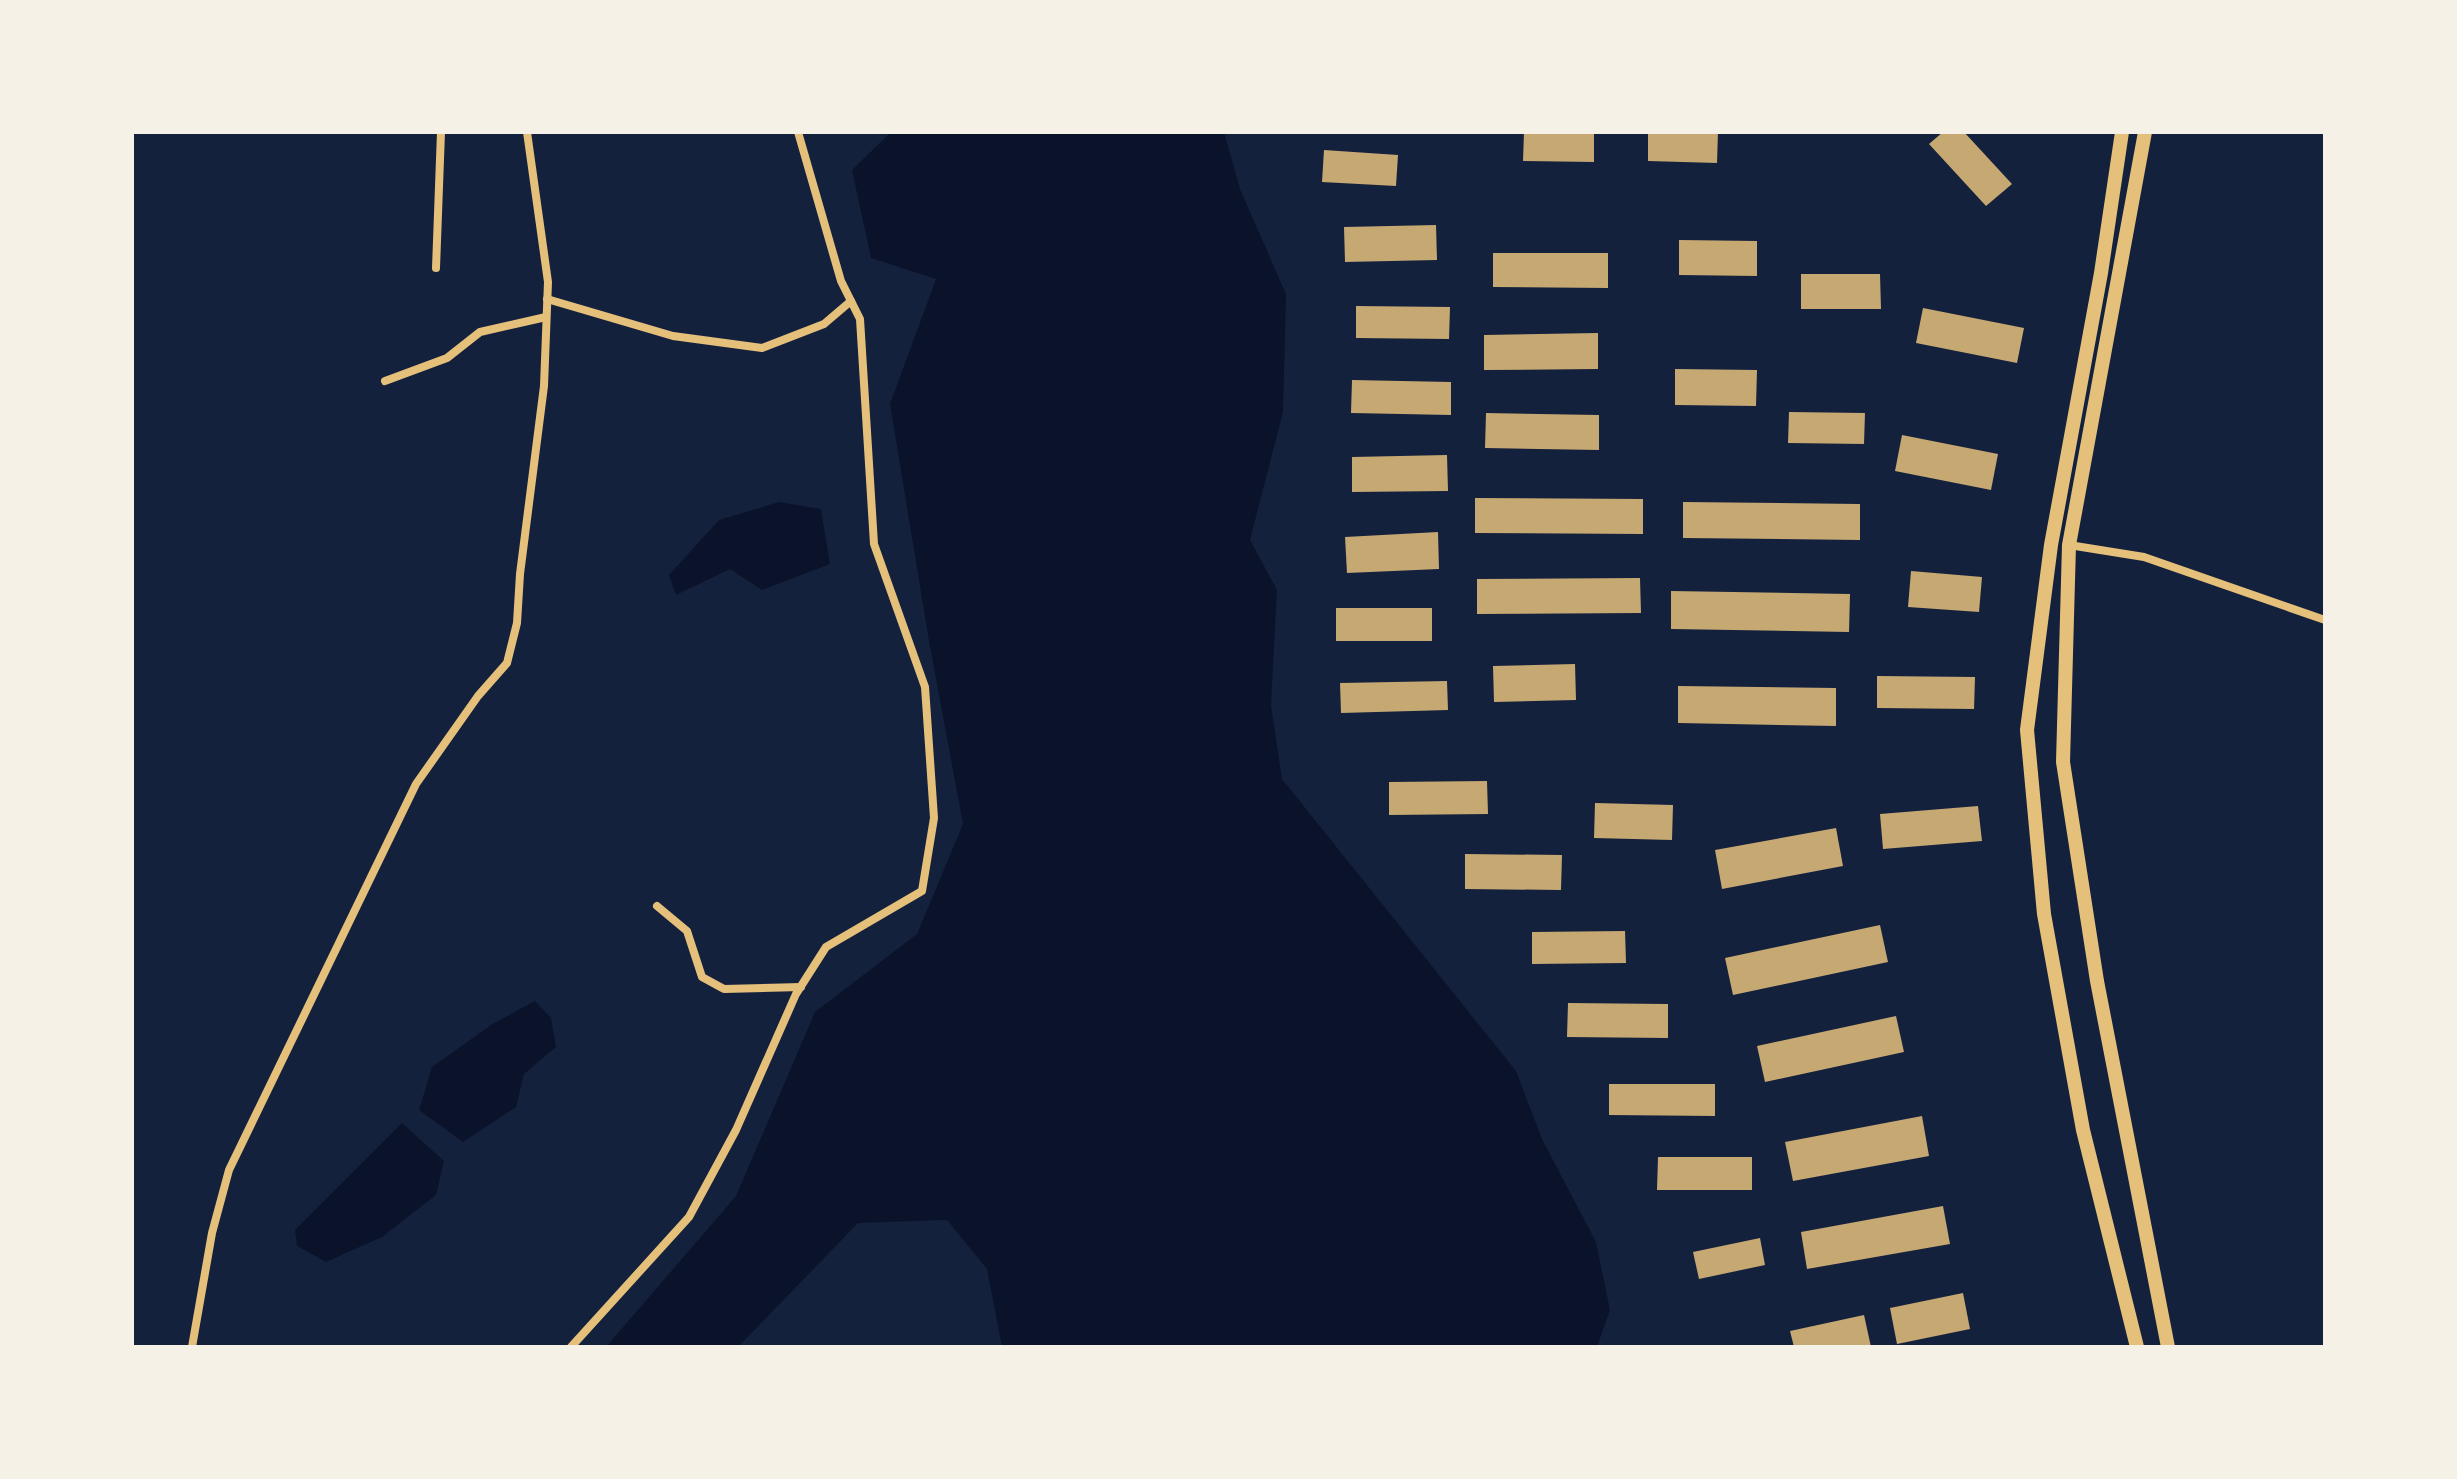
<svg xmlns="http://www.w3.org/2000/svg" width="2457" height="1479" font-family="Quicksand,sans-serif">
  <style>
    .water { fill: #0b132b }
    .building { fill: #c6a872 }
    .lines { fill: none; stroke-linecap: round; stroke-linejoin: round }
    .minor { stroke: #e5c07b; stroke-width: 8 }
    .secondary { stroke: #e5c07b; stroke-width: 14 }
  </style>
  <rect width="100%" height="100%" fill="#14213d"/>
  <g class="water">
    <path d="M891,132H1224L1240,189L1286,294L1283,412L1250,540L1277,590L1271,705L1282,779L1516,1071L1542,1139L1596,1242L1610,1310L1597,1347H1002L987,1269L947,1220L858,1223L738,1347H606L736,1196L815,1012L917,934L963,824L929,641L890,404L936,279L871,258L852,170Z"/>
    <path d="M779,502L821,509L830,564L762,590L730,569L676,595L669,575L719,520Z"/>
    <path d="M535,1001L551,1018L556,1047L524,1074L516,1107L463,1142L419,1110L432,1067L494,1023Z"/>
    <path d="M402,1123L444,1161L436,1195L382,1237L326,1262L297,1246L295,1230Z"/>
  </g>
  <g class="building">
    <path d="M1524,132H1594V162L1523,161Z"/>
    <path d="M1648,132H1718L1717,163L1648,161Z"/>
    <path d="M1943,132H1964L2012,184L1986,206L1929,144Z"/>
    <path d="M1324,150L1398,155L1396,186L1322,182Z"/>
    <path d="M1436,225L1437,260L1345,262L1344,227Z"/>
    <path d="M1679,240L1757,241V276L1679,275Z"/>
    <path d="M1493,253H1608V288L1493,287Z"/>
    <path d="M1801,274H1880L1881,309H1801Z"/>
    <path d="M1356,306L1450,307L1449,339L1356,338Z"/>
    <path d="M1923,308L2024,328L2017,363L1916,343Z"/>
    <path d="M1598,333V369L1484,370V335Z"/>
    <path d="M1675,369L1757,370L1756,406L1675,405Z"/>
    <path d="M1352,380L1451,382V415L1351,413Z"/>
    <path d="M1789,412L1865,413L1864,444L1788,443Z"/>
    <path d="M1486,413L1599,415V450L1485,448Z"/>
    <path d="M1902,435L1998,454L1991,490L1895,471Z"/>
    <path d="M1447,455L1448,491L1352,492V457Z"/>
    <path d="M1475,498L1643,499V534L1475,533Z"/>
    <path d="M1683,502L1860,504V540L1683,538Z"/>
    <path d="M1438,532L1439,569L1347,573L1345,537Z"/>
    <path d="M1911,571L1982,577L1979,612L1908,607Z"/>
    <path d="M1640,578L1641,613L1477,614V579Z"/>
    <path d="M1671,591L1850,594L1849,632L1671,629Z"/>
    <rect x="1336" y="608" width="96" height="33"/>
    <path d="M1575,664L1576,700L1494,702L1493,666Z"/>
    <path d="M1877,676L1975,677L1974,709L1877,708Z"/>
    <path d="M1447,681L1448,710L1341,713L1340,683Z"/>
    <path d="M1678,686L1836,688V726L1678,723Z"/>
    <path d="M1487,781L1488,814L1389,815V782Z"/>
    <path d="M1595,803L1673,805L1672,840L1594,838Z"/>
    <path d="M1978,806L1982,841L1883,849L1880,814Z"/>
    <path d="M1836,828L1843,866L1722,889L1715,850Z"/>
    <path d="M1465,854L1562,855L1561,890L1465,889Z"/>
    <path d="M1880,925L1888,962L1733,995L1725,958Z"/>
    <path d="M1625,931L1626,963L1532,964V932Z"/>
    <path d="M1568,1003L1668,1004V1038L1567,1037Z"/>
    <path d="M1896,1016L1904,1052L1765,1082L1757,1046Z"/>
    <path d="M1609,1084H1715V1116L1609,1115Z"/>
    <path d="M1922,1116L1929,1156L1793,1181L1785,1142Z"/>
    <path d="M1658,1157H1752V1190H1657Z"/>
    <path d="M1943,1206L1950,1244L1807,1269L1801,1232Z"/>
    <path d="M1760,1238L1765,1265L1699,1279L1693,1252Z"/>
    <path d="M1963,1293L1970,1329L1897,1344L1890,1308Z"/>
    <path d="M1864,1315L1871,1347H1794L1790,1331Z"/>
  </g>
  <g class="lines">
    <g class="minor">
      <path d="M436,268L441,132"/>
      <path d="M547,299L673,336L762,348L824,324L851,301"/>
      <path d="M385,381L447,358L480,332L546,317"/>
      <path d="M2069,545L2144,557L2325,620"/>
      <path d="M657,906L687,931L702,977L724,989L801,987"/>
      <path d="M192,1347L212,1233L229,1170L416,784L478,696L507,663L517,623L520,574L544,386L548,282L527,132"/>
      <path d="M571,1347L689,1217L736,1130L796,994L826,947L922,891L934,818L925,687L874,544L860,319L841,281L798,132"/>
    </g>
    <g class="secondary">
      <path d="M2122,132L2101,273L2051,545L2027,730L2044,914L2083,1130L2137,1347"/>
      <path d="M2145,132L2069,545L2063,762L2097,981L2168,1347"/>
    </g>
  </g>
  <rect width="2457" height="1479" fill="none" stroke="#f6f1e7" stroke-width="268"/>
</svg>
